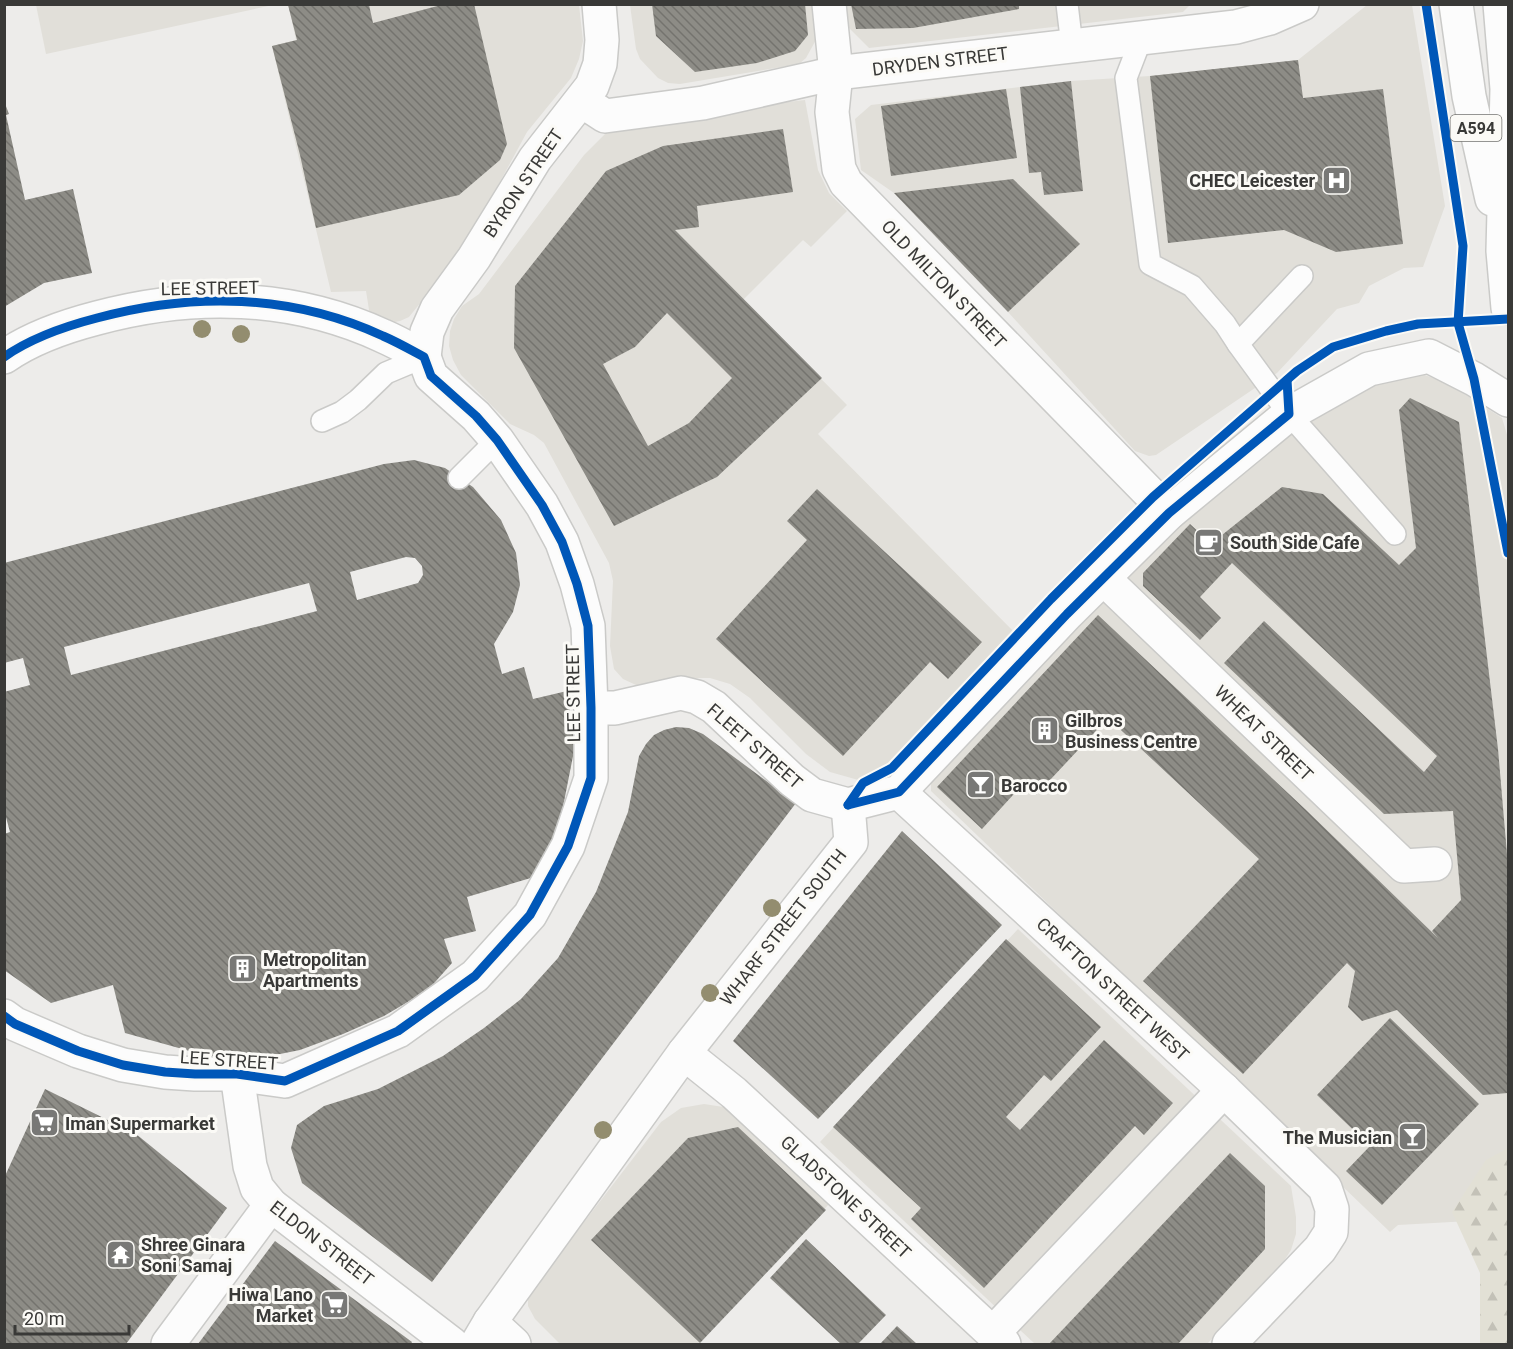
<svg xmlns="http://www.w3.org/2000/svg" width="1513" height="1349" font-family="Roboto,sans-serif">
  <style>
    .built { fill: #e1dfd9 }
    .forest { fill: url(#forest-firs) }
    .building { fill: url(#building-back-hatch); fill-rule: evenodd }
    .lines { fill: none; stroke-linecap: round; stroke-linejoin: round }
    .lane-casing { stroke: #cacac8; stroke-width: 24 }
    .street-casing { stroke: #cacac8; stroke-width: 36 }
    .primary-casing { stroke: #cacac8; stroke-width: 36 }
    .lane { stroke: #fcfcfc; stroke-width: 21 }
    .street { stroke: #fcfcfc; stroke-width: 33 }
    .primary { stroke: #fcfcfc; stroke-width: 33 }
    .cycleway-casing { stroke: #fbfaf6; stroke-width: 13 }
    .cycleway { stroke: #0057b8; stroke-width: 9 }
    .tree { fill: #938d6f }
    .labels { text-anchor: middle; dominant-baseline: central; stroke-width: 6; stroke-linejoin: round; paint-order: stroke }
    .shield { fill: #fbfaf6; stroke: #737370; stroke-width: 1.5 }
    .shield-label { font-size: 16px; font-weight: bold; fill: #393937 }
    .street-label { font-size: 18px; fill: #393937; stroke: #fbfaf6 }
    .poi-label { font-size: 18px; font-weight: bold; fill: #393937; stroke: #fbfaf6; text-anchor: start }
  </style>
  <defs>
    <pattern id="forest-firs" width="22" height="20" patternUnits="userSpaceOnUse" patternTransform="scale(1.5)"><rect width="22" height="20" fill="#e2e0d5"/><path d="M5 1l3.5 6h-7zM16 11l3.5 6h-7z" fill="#c3c1b7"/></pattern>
    <pattern id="building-back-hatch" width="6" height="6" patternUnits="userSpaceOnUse" patternTransform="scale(1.5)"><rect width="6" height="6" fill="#8d8c86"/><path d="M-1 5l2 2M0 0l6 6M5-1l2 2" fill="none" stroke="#74736e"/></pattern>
  </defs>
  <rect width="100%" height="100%" fill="#edecea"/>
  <g class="built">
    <path d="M288,4L579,5L583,41L579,59L571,78L527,132L463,250L409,317L400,321L390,323L370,316L366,291L331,292L272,46L296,40Z"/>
    <path d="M36,5V4L273,5L46,54Z"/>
    <path d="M630,5H816L817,38L806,58L799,64L680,84L668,83L658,78L640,59L636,49Z"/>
    <path d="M841,5H1190L1183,12L869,48L843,22Z"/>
    <path d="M1367,5H1412L1445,206L1423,267L1404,268L1369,286L1359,303L1337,309L1277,373L1156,455L1149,456L1135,451L1008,312L894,193L861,170L855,119L871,105L1071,81L1150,76L1298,60Z"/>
    <path d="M805,100L818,170L829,193L847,211L811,247L803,240L743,300L847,405L818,434L1023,641L893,780L876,785L830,772L806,754L750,698L730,684L710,678H683L649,685H636L623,679L614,669L610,646L613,581L609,563L544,443L534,435L510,424L461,375L453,360L449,346L450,331L454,319L462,306L479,294L584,155L606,133L636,120Z"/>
    <path d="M1419,373L1447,383L1502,418L1508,438V1216L1505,1219L1398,1225L1390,1232L931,791V780L1092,609L1177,524L1261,449L1365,384Z"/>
    <path d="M1018,929L1291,1186L1296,1217V1234L1291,1250L1282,1264L1207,1344H1035L820,1142Z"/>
    <path d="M704,1104L730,1108L830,1203L698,1344H560L535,1319L528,1306V1295L661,1122L681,1108Z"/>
  </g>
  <path class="forest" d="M1508,1148V1344H1480V1273L1452,1212L1486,1160Z"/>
  <g class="building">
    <path d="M445,4H474L507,144L500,160L459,195L316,228L300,155L272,46L297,40L288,5H369L373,23Z"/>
    <path d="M652,4H805L808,35L795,51L757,63L695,72L656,36Z"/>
    <path d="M851,4H1019V9L913,28L856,29Z"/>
    <path d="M1298,60L1303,98L1383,89L1403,244L1336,252L1284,230L1168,243L1150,76Z"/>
    <path d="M1071,81L1083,191L1044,195L1041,172L1029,173L1020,87Z"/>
    <path d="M1006,89L1017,158L891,176L881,106Z"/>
    <path d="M4,101L9,114L6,115L25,200L73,189L92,273L44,283L4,307Z"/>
    <path d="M783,129L793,192L697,206L699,227L675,230L822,378L717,477L614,526L514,348L515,286L606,171L663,146ZM667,313L732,378L689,423L648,446L603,364L635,347Z"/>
    <path d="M1013,179L1080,244L1008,312L894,193Z"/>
    <path d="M1410,398L1459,422L1498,749L1508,866V1093L1483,1095L1397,1010L1362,1021L1348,1007L1355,971L1347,963L1243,1074L1143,981L1259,859L1108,718L1036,795L1024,783L982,829L937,787L1098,615L1305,809L1438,938L1432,931L1461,900L1453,811L1384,814L1224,663L1264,621L1424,772L1437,756L1232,563L1200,597L1221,618L1200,640L1143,586V573L1190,524L1217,549L1212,543L1282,487L1323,494L1399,565L1416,548L1399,410Z"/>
    <path d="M414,460L445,468L473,487L501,520L516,553L520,585L513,612L494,644L502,674L524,667L533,699L567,691L575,746L560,822L534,877L467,897L476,931L444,939L452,963L428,990L384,1016L343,1034L300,1050L255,1059L211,1057L125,1033L113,985L51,1003L4,970V834L10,832L4,810V692L30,685L23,658L4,663V563L384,464ZM406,557L415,558L422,566L423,575L418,583L357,600L350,572ZM309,583L317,611L71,675L64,647Z"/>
    <path d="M817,489L982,642L948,679L930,662L843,756L716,639L807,540L787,521Z"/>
    <path d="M676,727L689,728L703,734L796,803L432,1282L302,1183L291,1148L297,1125L324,1106L378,1089L443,1056L484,1028L521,999L558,958L596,892L628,812L639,756L646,744L654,735L664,730Z"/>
    <path d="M902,831L1002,925L818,1119L733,1041Z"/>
    <path d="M1006,939L1101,1027L1051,1081L1044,1075L1006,1117L1020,1130L1104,1040L1173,1103L1144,1135L1135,1126L984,1288L911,1219L921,1208L833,1127Z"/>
    <path d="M1390,1018L1479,1104L1382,1205L1346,1171L1370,1146L1317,1095Z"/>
    <path d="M45,1089L136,1134L227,1208L126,1344H5V1176Z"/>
    <path d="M738,1127L826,1210L700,1343L591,1240L688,1138Z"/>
    <path d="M1230,1153L1265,1186V1249L1178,1344H1049Z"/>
    <path d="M806,1239L886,1315L858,1344H841L770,1278Z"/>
    <path d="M275,1241L412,1342L411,1344H198Z"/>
    <path d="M897,1326L917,1344H880Z"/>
  </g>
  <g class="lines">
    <defs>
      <g id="lane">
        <path d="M1067,4L1072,46"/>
        <path d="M1141,39L1126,78L1150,264L1192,286L1225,324L1238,344"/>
        <path d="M1302,276L1238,344L1289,414L1395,534"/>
        <path d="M322,421L342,412L358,400L386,373L424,357"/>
        <path d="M459,478L497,440"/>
      </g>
      <g id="street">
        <path d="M829,4L836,73L832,112L839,169L846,183L1169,513"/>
        <path d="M582,101L605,116L703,103L836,73L1236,27L1270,18L1302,4"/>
        <path d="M4,357C31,338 66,326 97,318C193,292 292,294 383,336C397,342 411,350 424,357L431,376L476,416L497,440L542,505L562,542L577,584L588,626L591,708V778L568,846L530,915L475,976L398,1031L285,1081L237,1074H195L165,1072L123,1065L78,1051L15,1024L4,1016"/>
        <path d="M424,357L427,332L437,309L474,258L535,159L592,86L600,64L602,40L599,4"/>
        <path d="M1103,578L1404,866L1435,864"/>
        <path d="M591,708H615L681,693L697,697L714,707L792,780L812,795L848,805L899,792L1067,614L1169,513L1289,414L1369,369L1429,356L1474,379L1508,400"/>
        <path d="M899,792L1224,1090L1325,1188L1332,1209L1331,1232L1320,1249L1229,1344"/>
        <path d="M684,1053L734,1093L1004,1344"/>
        <path d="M237,1074L250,1166L257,1188L271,1205L452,1344"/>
        <path d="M490,1322L514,1344"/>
        <path d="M993,1333L1224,1090"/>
        <path d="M168,1344L271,1205"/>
        <path d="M477,1344L490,1322L684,1053L851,842L848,805"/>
      </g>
      <g id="primary">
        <path d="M1456,4L1469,96L1492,199"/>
        <path d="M1500,4L1507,89L1503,251L1508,308"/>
      </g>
    </defs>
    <use href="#lane" class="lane-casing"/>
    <use href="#street" class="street-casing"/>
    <use href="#primary" class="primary-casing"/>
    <use href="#lane" class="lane"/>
    <use href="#street" class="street"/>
    <use href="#primary" class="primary"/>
    <defs>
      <g id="cycleway">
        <path d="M1426,4L1463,246L1458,323L1474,379L1508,553"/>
        <path d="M4,357C31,338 66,326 97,318C193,292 292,294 383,336C397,342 411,350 424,357L431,376L476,416L497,440L542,505L562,542L577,584L588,626L591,708V778L568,846L530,915L475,976L398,1031L285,1081L237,1074H195L165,1072L123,1065L78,1051L15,1024L4,1016"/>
        <path d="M848,805L863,783L892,768L1051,599L1153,497L1297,371L1333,347L1386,331L1418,324L1508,319"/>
        <path d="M848,805L899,792L1067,614L1169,513L1289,414L1287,380"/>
      </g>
    </defs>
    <use href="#cycleway" class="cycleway-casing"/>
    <use href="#cycleway" class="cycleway"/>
  </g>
  <g class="tree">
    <circle cx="202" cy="329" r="9"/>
    <circle cx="241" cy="334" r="9"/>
    <circle cx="772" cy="908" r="9"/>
    <circle cx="710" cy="993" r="9"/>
    <circle cx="603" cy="1130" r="9"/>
  </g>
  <defs>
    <symbol id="hospital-square" viewBox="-11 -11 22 22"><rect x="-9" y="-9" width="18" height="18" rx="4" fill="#787876" stroke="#fbfaf6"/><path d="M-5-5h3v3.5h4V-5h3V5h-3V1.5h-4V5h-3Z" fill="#fff"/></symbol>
    <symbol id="cafe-square" viewBox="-11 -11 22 22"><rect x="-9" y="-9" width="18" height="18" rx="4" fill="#787876" stroke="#fbfaf6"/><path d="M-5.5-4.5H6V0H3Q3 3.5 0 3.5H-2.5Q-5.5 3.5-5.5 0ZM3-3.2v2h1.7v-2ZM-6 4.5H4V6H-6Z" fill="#fff"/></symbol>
    <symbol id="building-square" viewBox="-11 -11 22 22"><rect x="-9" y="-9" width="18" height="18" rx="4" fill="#787876" stroke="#fbfaf6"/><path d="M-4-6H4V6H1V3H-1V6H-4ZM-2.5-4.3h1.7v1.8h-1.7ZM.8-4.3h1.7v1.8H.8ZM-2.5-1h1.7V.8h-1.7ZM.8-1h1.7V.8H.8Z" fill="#fff"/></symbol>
    <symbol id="bar-square" viewBox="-11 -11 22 22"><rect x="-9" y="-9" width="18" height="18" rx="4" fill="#787876" stroke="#fbfaf6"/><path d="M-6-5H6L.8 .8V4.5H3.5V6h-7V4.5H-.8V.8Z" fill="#fff"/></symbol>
    <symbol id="supermarket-square" viewBox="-11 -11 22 22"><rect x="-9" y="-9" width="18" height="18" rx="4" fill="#787876" stroke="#fbfaf6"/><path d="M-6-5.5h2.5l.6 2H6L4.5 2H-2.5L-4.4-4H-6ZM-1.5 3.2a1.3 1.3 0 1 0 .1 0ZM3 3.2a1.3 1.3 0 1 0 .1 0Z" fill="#fff"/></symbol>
    <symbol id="temple-square" viewBox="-11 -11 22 22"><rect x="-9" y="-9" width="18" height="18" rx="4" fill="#787876" stroke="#fbfaf6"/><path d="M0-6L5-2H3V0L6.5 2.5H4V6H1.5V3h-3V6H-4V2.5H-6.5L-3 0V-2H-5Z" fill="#fff"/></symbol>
  </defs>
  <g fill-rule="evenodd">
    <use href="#hospital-square" x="1320" y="164" width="33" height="33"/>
    <use href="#cafe-square" x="1192" y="526" width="33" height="33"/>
    <use href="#building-square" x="1028" y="714" width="33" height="33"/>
    <use href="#bar-square" x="964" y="768" width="33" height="33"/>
    <use href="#building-square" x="226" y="952" width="33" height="33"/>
    <use href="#supermarket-square" x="28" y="1106" width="33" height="33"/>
    <use href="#bar-square" x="1396" y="1120" width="33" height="33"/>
    <use href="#temple-square" x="104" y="1238" width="33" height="33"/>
    <use href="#supermarket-square" x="318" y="1288" width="33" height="33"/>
  </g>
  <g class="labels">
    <rect class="shield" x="1450.5" y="115" width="51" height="26" rx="4.5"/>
    <g class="shield-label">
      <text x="1476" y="128">A594</text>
    </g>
    <g class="street-label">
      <text transform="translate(940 61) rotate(-7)">DRYDEN STREET</text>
      <text transform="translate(523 183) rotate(-56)">BYRON STREET</text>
      <text transform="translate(944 284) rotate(46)">OLD MILTON STREET</text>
      <text transform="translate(210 288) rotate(-1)">LEE STREET</text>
      <text transform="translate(573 693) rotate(-91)">LEE STREET</text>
      <text transform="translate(1264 733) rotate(44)">WHEAT STREET</text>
      <text transform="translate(755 746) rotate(41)">FLEET STREET</text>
      <text transform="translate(783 927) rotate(-52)">WHARF STREET SOUTH</text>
      <text transform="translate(1113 989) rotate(43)">CRAFTON STREET WEST</text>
      <text transform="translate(229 1060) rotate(4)">LEE STREET</text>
      <text transform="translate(846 1197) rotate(43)">GLADSTONE STREET</text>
      <text transform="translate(322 1243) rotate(38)">ELDON STREET</text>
    </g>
    <g class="poi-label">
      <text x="1315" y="180" text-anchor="end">CHEC Leicester</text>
      <text x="1230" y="542">South Side Cafe</text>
      <text x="1065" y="720">Gilbros<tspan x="1065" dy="21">Business Centre</tspan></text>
      <text x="1001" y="785">Barocco</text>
      <text x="263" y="959">Metropolitan<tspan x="263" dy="21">Apartments</tspan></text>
      <text x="65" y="1123">Iman Supermarket</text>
      <text x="1392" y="1137" text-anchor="end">The Musician</text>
      <text x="141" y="1244">Shree Ginara<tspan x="141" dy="21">Soni Samaj</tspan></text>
      <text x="313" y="1294" text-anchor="end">Hiwa Lano<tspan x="313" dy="21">Market</tspan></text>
    </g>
  </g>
  <rect width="1513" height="1349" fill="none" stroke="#393937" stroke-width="12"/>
  <path d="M15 1325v9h114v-9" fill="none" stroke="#393937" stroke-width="3"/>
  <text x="24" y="1325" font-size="18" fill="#393937" stroke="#fbfaf6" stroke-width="4.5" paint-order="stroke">20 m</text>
</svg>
